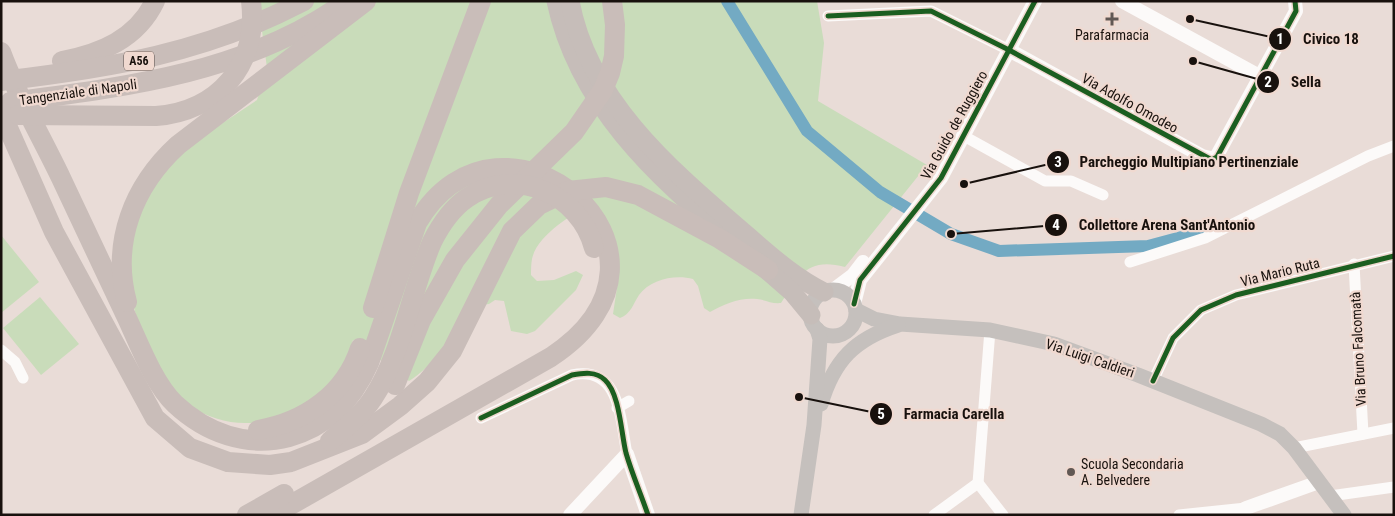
<svg xmlns="http://www.w3.org/2000/svg" width="1395" height="516" font-family="'Roboto Condensed',sans-serif">
  <style>
    .green { fill: #c9dcba }
    .lines { fill: none; stroke-linecap: round; stroke-linejoin: round }
    .canal { stroke: #73aac3; stroke-width: 12 }
    .minor { stroke: #fcfaf9; stroke-width: 11 }
    .tertiary { stroke: #fcfaf9; stroke-width: 14 }
    .secondary { stroke: #c5c0bd; stroke-width: 15 }
    .trunk { stroke: #c6bdb9; stroke-width: 19 }
    .motorway { stroke: #c9bdb9; stroke-width: 20 }
    .cycleway-casing { stroke: #f0d9d0; stroke-width: 8 }
    .cycleway { stroke: #1b5e20; stroke-width: 5 }
    .poi-dot { fill: #615854; stroke: #f0d9d0; stroke-width: 2 }
    .labels { text-anchor: middle; dominant-baseline: central; stroke-width: 4.5; stroke-linejoin: round; paint-order: stroke }
    .shield { fill: #f0d9d0; stroke: #594d48; stroke-width: 1 }
    .shield-label { font-size: 12px; font-weight: bold; fill: #18110d }
    .poi-label { font-size: 14px; fill: #18110d; stroke: #f0d9d0 }
    .street-label { font-size: 14px; fill: #18110d; stroke: #f0d9d0 }
    .leader { fill: none; stroke: #18110d; stroke-width: 2 }
    .callout-dot { fill: #18110d; stroke: #f0d9d0; stroke-width: 2 }
    .mark-label { font-size: 15px; text-anchor: middle; font-weight: bold; fill: #fff }
    .callout-label { font-size: 15px; text-anchor: middle; font-weight: bold; fill: #18110d; stroke: #f0d9d0; stroke-width: 4.5; stroke-linejoin: round; paint-order: stroke }
  </style>
  <rect width="100%" height="100%" fill="#e9dcd7"/>
  <g class="green">
    <path d="M258,1H817L824,43L818,101L927,165L845,267C807,257 799,276 781,303C772,304 766,300 757,299C741,297 724,304 710,312L704,308L698,286L693,279C676,274 650,279 639,295C633,304 631,314 620,318L613,314L619,274L607,222L593,202C573,214 537,235 532,259C531,264 531,270 531,275L537,281L554,280L576,271L583,275L576,290L535,331L527,334L511,331L504,301L495,300L489,304L466,307C451,335 437,364 409,381L353,340C347,361 334,383 317,397C312,402 304,405 298,408C261,429 224,428 188,405C160,387 132,314 128,281C125,253 131,222 144,197C168,154 218,127 257,100L267,68Z"/>
    <path d="M1,235L39,282L1,313Z"/>
    <path d="M40,297L79,344L41,375L3,328Z"/>
  </g>
  <g class="lines">
    <path class="canal" d="M727,1L807,131L880,192L951,234L999,251L1148,246L1204,231"/>
    <g class="minor">
      <path d="M828,16L931,11L1009,50"/>
      <path d="M962,135L1045,181H1071L1103,195"/>
      <path d="M1130,262L1205,238L1368,156L1394,146"/>
      <path d="M1354,264L1363,434"/>
      <path d="M1,350L15,362L23,378"/>
      <path d="M1153,381L1173,338L1201,310L1236,295L1394,256"/>
      <path d="M617,408L629,401"/>
      <path d="M481,418L572,375C621,365 620,420 627,454"/>
      <path d="M1294,448L1394,428"/>
      <path d="M978,483L990,330"/>
      <path d="M978,483L1003,515"/>
      <path d="M1330,496L1394,487"/>
      <path d="M934,515L978,483"/>
      <path d="M1179,515L1246,508"/>
    </g>
    <g class="tertiary">
      <path d="M1122,1L1261,77"/>
      <path d="M1009,50L1202,156L1215,159L1296,11L1295,1"/>
      <path d="M833,290L853,275L863,262"/>
      <path d="M854,304L860,280L941,178L1035,1"/>
      <path d="M570,515L627,454L648,515"/>
      <path d="M1236,515L1246,508L1319,482"/>
    </g>
    <g class="secondary">
      <circle cx="833" cy="313" r="23"/>
      <path d="M856,310L874,319L900,324L990,330L1054,344L1138,375L1261,424L1280,434L1294,448L1344,515"/>
      <path d="M821,404C834,360 855,339 898,325"/>
      <path d="M801,515L814,425L820,339L817,329"/>
    </g>
    <g class="trunk">
      <path d="M556,1C578,105 655,175 732,240"/>
      <path d="M570,1C588,100 670,169 742,231C768,253 793,277 824,292"/>
      <path d="M755,260L792,292L811,315"/>
    </g>
    <g class="motorway">
      <path d="M1,52C17,96 41,136 61,178C83,225 105,272 127,318C139,344 154,384 175,404C206,433 247,448 289,437C329,426 353,399 369,363L417,223C501,79 712,251 551,357L273,515"/>
      <path d="M62,61C100,54 137,39 155,1"/>
      <path d="M1,81C111,68 205,53 304,1"/>
      <path d="M10,102C126,87 245,73 343,4"/>
      <path d="M1,112L54,232L155,418L190,448L228,462L270,465L291,462L362,434L400,406L427,382L452,351L512,231L539,205L568,191L606,187L638,195L720,239L768,270"/>
      <path d="M18,115L156,116C218,111 259,65 251,1"/>
      <path d="M127,302C111,243 133,186 178,145L366,1"/>
      <path d="M373,308L409,193L481,1"/>
      <path d="M395,385L421,320L455,260L499,205L574,132L603,90L610,73L614,56L615,25L612,1"/>
      <path d="M258,430C305,422 345,394 360,348"/>
      <path d="M330,441C345,428 362,415 373,398C402,354 411,291 432,242C440,226 451,209 467,198C515,165 580,194 594,248"/>
      <path d="M247,515L284,494"/>
    </g>
    <defs>
      <g id="cycleway">
        <path d="M828,16L931,11L1009,50L1212,160L1217,157L1296,11L1295,1"/>
        <path d="M854,304L860,280L941,178L1035,1"/>
        <path d="M1153,381L1173,338L1201,310L1236,295L1394,256"/>
        <path d="M481,418L572,375C583,373 596,371 605,380C620,394 621,433 626,453C632,474 641,494 648,515"/>
      </g>
    </defs>
    <use href="#cycleway" class="cycleway-casing"/>
    <use href="#cycleway" class="cycleway"/>
  </g>
  <g class="poi-dot">
    <path d="M1109.5 11.5h5v5h5v5h-5v5h-5v-5h-5v-5h5z"/>
    <circle cx="1071" cy="472" r="5"/>
  </g>
  <g class="labels">
    <rect class="shield" x="124" y="51.5" width="30" height="19" rx="4"/>
    <g class="shield-label">
      <text x="139" y="61">A56</text>
    </g>
    <g class="poi-label">
      <text x="1112" y="35">Parafarmacia</text>
      <text x="1081" y="464" text-anchor="start">Scuola Secondaria<tspan x="1081" dy="16">A. Belvedere</tspan></text>
    </g>
    <g class="street-label">
      <text transform="translate(78 92) rotate(-8)">Tangenziale di Napoli</text>
      <text transform="translate(1130 103) rotate(29)">Via Adolfo Omodeo</text>
      <text transform="translate(954 125) rotate(-61)">Via Guido de Ruggiero</text>
      <text transform="translate(1280 272) rotate(-14)">Via Mario Ruta</text>
      <text transform="translate(1358 349) rotate(-93)">Via Bruno Falcomatà</text>
      <text transform="translate(1090 358) rotate(19)">Via Luigi Caldieri</text>
    </g>
  </g>
  <path class="leader" d="M1190 19L1280 39M1193 61L1268 82M964 184L1058 162M951 234L1056 225M799 397L881 414"/>
  <g class="callout-dot">
    <circle cx="1190" cy="19" r="5"/>
    <circle cx="1193" cy="61" r="5"/>
    <circle cx="964" cy="184" r="5"/>
    <circle cx="951" cy="234" r="5"/>
    <circle cx="799" cy="397" r="5"/>
    <circle cx="1280" cy="39" r="12"/>
    <circle cx="1268" cy="82" r="12"/>
    <circle cx="1058" cy="162" r="12"/>
    <circle cx="1056" cy="225" r="12"/>
    <circle cx="881" cy="414" r="12"/>
  </g>
  <g class="mark-label">
    <text x="1280" y="44">1</text>
    <text x="1268" y="87">2</text>
    <text x="1058" y="167">3</text>
    <text x="1056" y="230">4</text>
    <text x="881" y="419">5</text>
  </g>
  <g class="callout-label">
    <text x="1331" y="44">Civico 18</text>
    <text x="1306" y="87">Sella</text>
    <text x="1189" y="167">Parcheggio Multipiano Pertinenziale</text>
    <text x="1167" y="230">Collettore Arena Sant'Antonio</text>
    <text x="954" y="419">Farmacia Carella</text>
  </g>
  <rect width="1395" height="516" fill="none" stroke="#18110d" stroke-width="5"/>
</svg>
